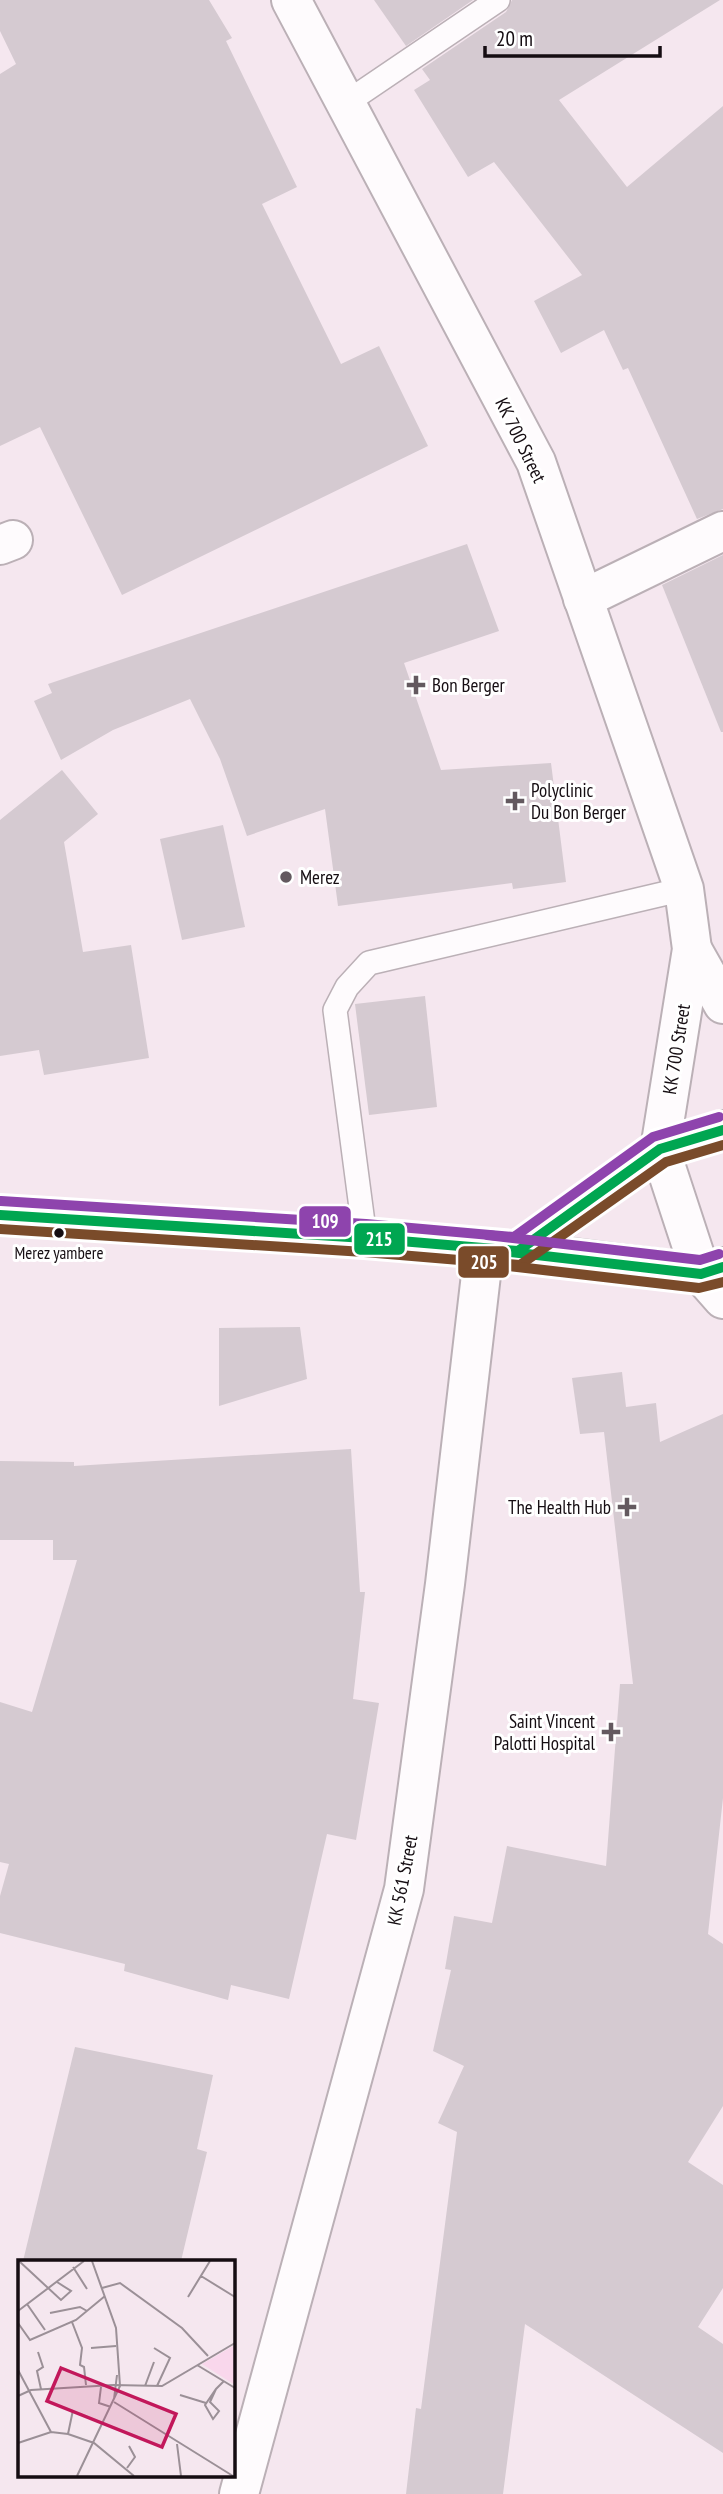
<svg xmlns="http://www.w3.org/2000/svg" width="723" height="2494" font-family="'PT Sans Narrow',sans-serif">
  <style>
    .building { fill: #d5cad1 }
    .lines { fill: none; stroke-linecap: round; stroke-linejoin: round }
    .lane-casing { stroke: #bbb0b6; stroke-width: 26 }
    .street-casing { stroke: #bbb0b6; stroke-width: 42 }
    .secondary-casing { stroke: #bbb0b6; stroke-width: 42 }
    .lane { stroke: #fefbfd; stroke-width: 23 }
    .street { stroke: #fefbfd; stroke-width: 38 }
    .secondary { stroke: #fefbfd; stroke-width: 38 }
    .bus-1-casing { stroke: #fff; stroke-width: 16 }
    .bus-2-casing { stroke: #fff; stroke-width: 16 }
    .bus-3-casing { stroke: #fff; stroke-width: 16 }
    .bus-1 { stroke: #00a651; stroke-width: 10 }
    .bus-2 { stroke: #7a4b2a; stroke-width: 10 }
    .bus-3 { stroke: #8e44ad; stroke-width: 10 }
    .poi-dot { fill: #63595f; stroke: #fff; stroke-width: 2.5 }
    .bus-dot { fill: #150d12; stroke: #fff; stroke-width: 2.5 }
    .labels { text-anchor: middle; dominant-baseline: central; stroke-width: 6; stroke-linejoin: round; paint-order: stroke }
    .bus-label { font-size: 17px; fill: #150d12; stroke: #fff }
    .street-label { font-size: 19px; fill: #150d12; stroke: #fff }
    .poi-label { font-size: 19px; fill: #150d12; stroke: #fff; text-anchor: start }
    .inset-road { fill: none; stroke: #9b9097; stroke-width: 2 }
    .view { fill: #c2185b; fill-opacity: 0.15; stroke: #c2185b; stroke-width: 3.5 }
    .inset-edge { fill: none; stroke: #150d12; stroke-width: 3.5 }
    .line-badge { stroke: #fff; stroke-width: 2.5 }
    .badge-label { font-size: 19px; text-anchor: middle; font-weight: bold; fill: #fff }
  </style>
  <rect width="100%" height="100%" fill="#f5e7ef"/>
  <g class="building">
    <path d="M0,0H209L232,38L226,41L297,187L262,204L341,364L379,346L428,446L122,595L40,427L0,446V74L16,64L0,31Z"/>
    <path d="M374,0H473L406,46Z"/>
    <path d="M512,0H720L559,100L627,187L723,106V509L697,519L628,368L623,370L604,330L561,353L534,301L582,275L494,162L468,177L414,90L430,80L422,69L506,12Z"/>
    <path d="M467,544L499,631L404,663L441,770L551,763L566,882L513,889L512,883L338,906L325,809L247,836L220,759L190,699L113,730L61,760L34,701L52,693L48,684Z"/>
    <path d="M723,555V732H721L662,585Z"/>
    <path d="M62,770L98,814L64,842L83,952L131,945L149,1058L44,1075L39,1050L0,1056V820Z"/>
    <path d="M223,825L245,927L182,940L160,839Z"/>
    <path d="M425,996L437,1107L369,1115L355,1004Z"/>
    <path d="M300,1327L307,1379L219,1406V1328Z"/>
    <path d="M622,1372L626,1407L656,1403L660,1442L723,1414V1798L708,1934L723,1944V2106L688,2162L723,2185V2288L698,2327L723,2344V2453L525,2324L503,2494H406L416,2408L421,2409L457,2132L438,2123L464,2066L433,2051L451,1970L445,1969L454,1916L492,1923L507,1846L606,1866L620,1684H633L604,1432L580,1434L572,1378Z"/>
    <path d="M351,1449L360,1592H365L353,1699L379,1703L356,1840L327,1834L289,1999L231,1985L228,2000L124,1971L125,1964L0,1933V1896L9,1864L0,1862V1702L32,1712L77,1560H53V1540H0V1461L74,1462V1466Z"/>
    <path d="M75,2047L213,2075L197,2149L207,2152L181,2261H23Z"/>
  </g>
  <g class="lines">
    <defs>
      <g id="lane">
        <path d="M346,103L498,0"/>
        <path d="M365,1238L335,1010L347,987L369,963L684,889"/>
      </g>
      <g id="street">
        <path d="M291,0L536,462L684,889L692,949L660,1149"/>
        <path d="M0,545L13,540"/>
        <path d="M583,599L723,531"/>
        <path d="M692,949L723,1004"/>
        <path d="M239,2494L404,1889L445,1584L484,1249"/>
      </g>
      <g id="secondary">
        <path d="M660,1149L701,1274L723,1299"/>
        <path d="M0,1215L365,1238L518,1251L701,1274L723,1267"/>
        <path d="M518,1251L660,1149L723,1130"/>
      </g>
    </defs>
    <use href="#lane" class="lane-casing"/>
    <use href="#street" class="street-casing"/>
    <use href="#secondary" class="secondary-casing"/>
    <use href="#lane" class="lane"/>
    <use href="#street" class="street"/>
    <use href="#secondary" class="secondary"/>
    <defs>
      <g id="bus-1">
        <path d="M0,1215L365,1238L518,1251L660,1149L723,1130"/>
        <path d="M485,1249L701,1274L723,1267"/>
      </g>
      <g id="bus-2">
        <path d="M0,1229L364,1252L520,1265L666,1162L723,1145"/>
        <path d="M483,1263L699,1288L723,1282"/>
      </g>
      <g id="bus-3">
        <path d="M1,1201L366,1224L514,1237L653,1137L719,1117"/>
        <path d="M487,1235L700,1260L719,1254"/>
      </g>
    </defs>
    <use href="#bus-1" class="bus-1-casing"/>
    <use href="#bus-2" class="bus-2-casing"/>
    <use href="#bus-3" class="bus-3-casing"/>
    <use href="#bus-1" class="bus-1"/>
    <use href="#bus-2" class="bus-2"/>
    <use href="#bus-3" class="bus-3"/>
  </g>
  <g class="poi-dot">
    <path d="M412.5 674.5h7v7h7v7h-7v7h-7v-7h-7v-7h7z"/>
    <path d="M511.5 790.5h7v7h7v7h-7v7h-7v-7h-7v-7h7z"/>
    <circle cx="286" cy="877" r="7"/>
    <path d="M623.5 1496.5h7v7h7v7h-7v7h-7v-7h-7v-7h7z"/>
    <path d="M607.5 1721.5h7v7h7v7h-7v7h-7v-7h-7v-7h7z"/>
  </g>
  <circle class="bus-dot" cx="59" cy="1233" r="6"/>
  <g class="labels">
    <g class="bus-label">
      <text x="59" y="1253">Merez yambere</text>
    </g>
    <g class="street-label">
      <text transform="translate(521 440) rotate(64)">KK 700 Street</text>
      <text transform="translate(676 1049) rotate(-81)">KK 700 Street</text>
      <text transform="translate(402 1880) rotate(-79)">KK 561 Street</text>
    </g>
    <g class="poi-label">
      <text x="432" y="685">Bon Berger</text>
      <text x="531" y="790">Polyclinic<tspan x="531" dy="22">Du Bon Berger</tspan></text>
      <text x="300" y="877">Merez</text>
      <text x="611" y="1507" text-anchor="end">The Health Hub</text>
      <text x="595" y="1721" text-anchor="end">Saint Vincent<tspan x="595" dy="22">Palotti Hospital</tspan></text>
    </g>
  </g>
  <g transform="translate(18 2260)">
    <rect width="217" height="217" fill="#f5e7ef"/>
    <path d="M217,85V125L184,104Z" fill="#f9d7ec"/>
    <path class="inset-road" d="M1,1L43,40L53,31L39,22M55,7L69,29M183,16L217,37M84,28L102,23L164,68L190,96M170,37L192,1M9,44L27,70M0,51L66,1M32,53L62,47L69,51M54,62L64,88L62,105L66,107L68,125M0,63L12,80L58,60L87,36M73,88L98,86M136,88L152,98L139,126M20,92L25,107L19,111L23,129M179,105L217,128M0,110L33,172M95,125L144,126L217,83M127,126L136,102M83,127L81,143L93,147M198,129L192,142L201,151L195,159L187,145L198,129L206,121M162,135L188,143M0,136L13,130L95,125M96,139L99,115M96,142L215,216M50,174L55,150M0,183L33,172L50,174L76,183L116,216M159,184L163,216M109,208L117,197L111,186M59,216L102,126L98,68L74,1"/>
    <path class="view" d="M43,108L158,154L144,187L29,141Z"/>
    <rect width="217" height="217" class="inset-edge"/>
  </g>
  <g class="line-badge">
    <rect x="298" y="1205" width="54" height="33" rx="7" fill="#8e44ad"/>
    <rect x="353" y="1222" width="53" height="34" rx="7" fill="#00a651"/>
    <rect x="457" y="1245" width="53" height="34" rx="7" fill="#7a4b2a"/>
  </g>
  <g class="badge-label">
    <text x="325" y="1228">109</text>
    <text x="379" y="1246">215</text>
    <text x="484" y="1269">205</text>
  </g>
  <path d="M485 46v10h175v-10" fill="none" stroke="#150d12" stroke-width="3.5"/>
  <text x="496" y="46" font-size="21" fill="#150d12" stroke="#ffffff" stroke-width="5" paint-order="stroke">20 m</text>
</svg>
